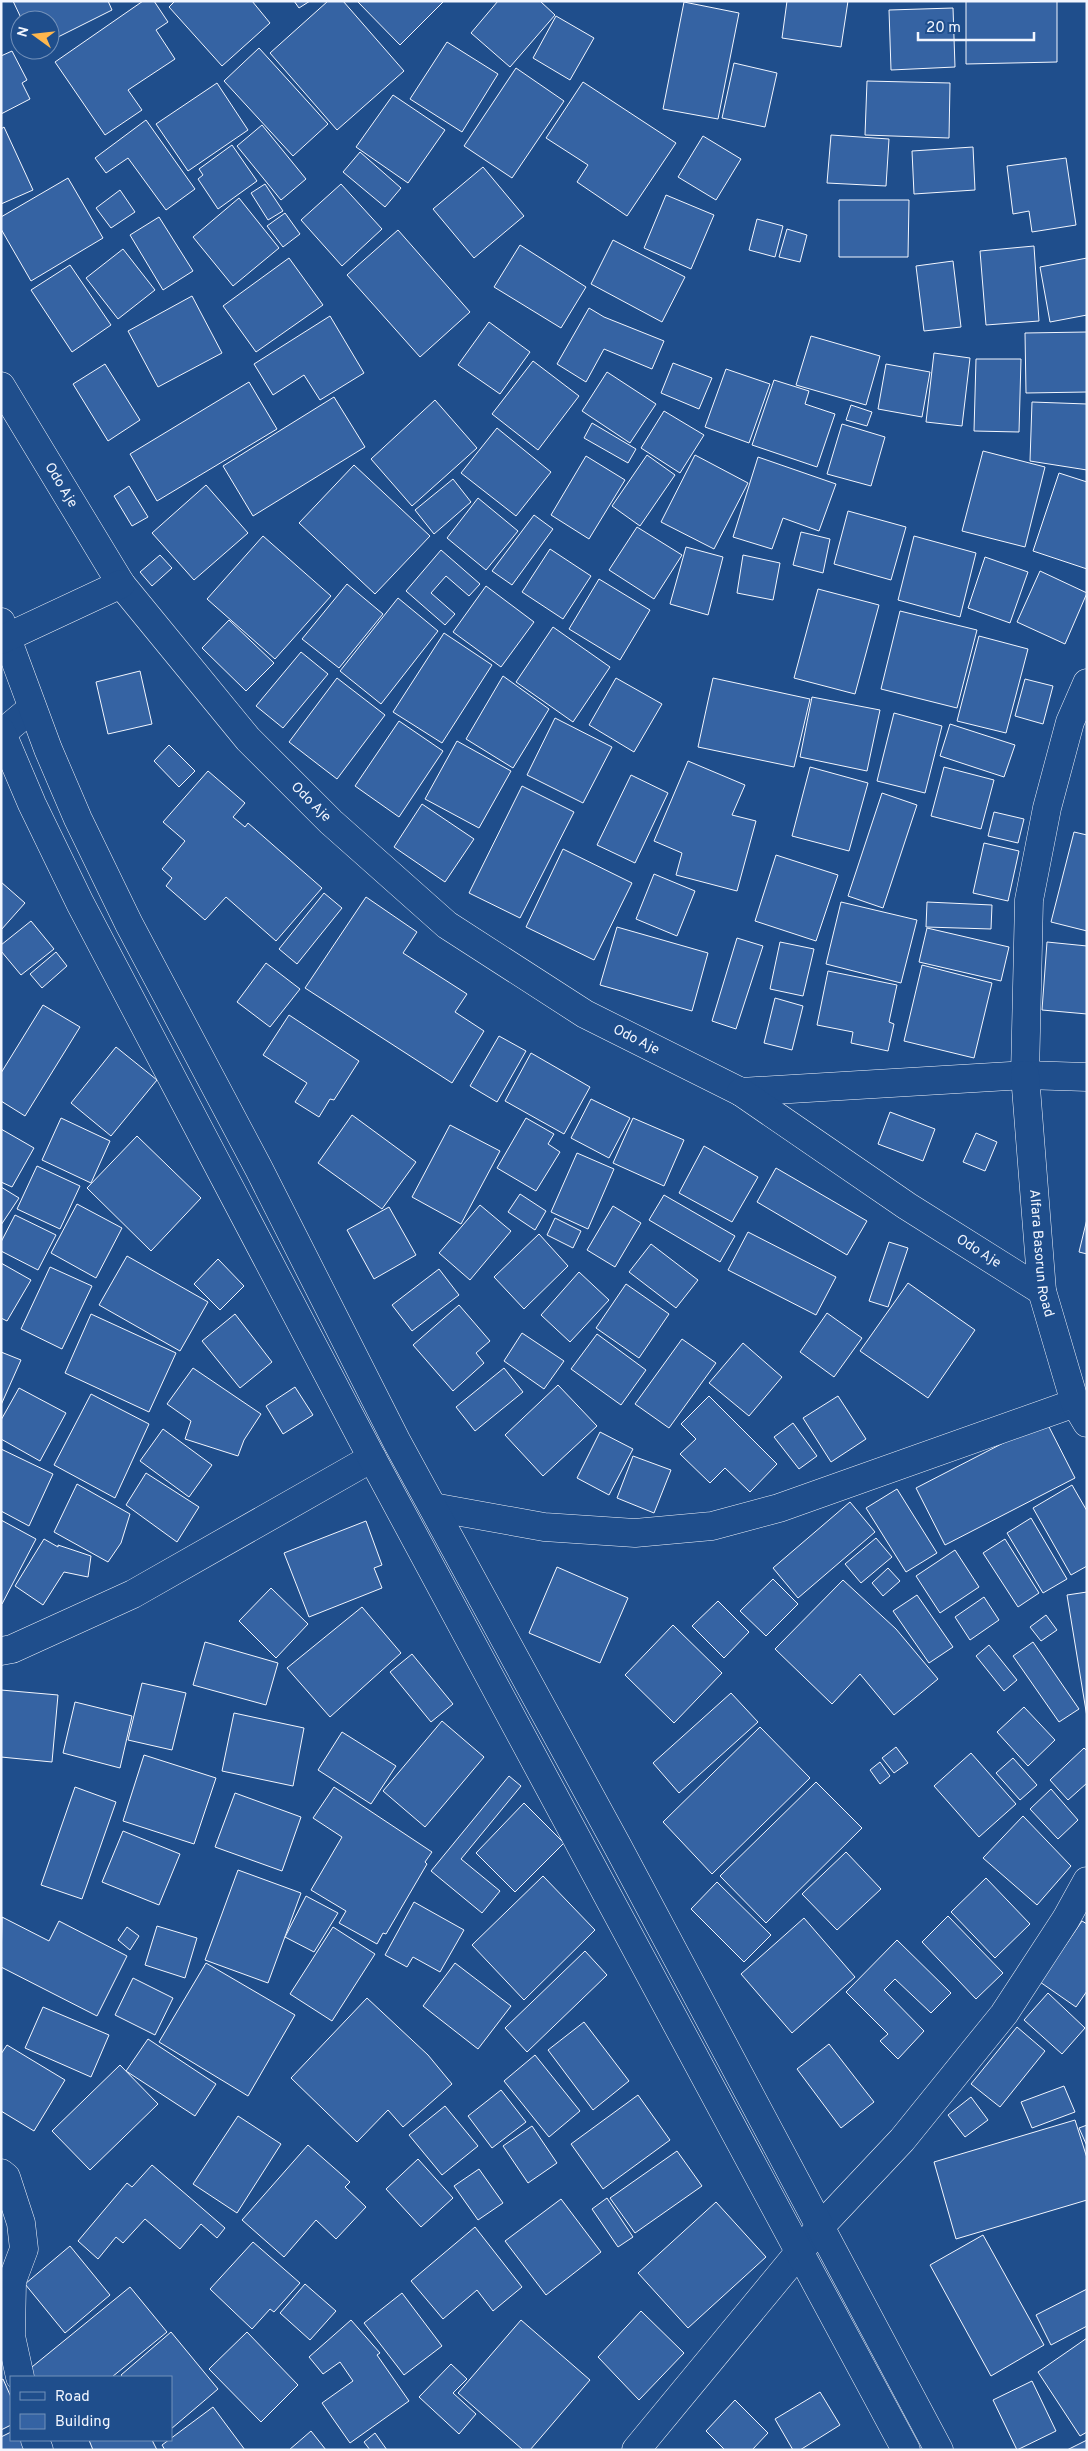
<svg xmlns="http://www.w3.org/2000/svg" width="1088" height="2451" font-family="Overpass,sans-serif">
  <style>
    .building { fill: #3563a3; stroke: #f2f6ff }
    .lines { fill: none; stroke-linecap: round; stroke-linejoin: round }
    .minor-casing { stroke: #f2f6ff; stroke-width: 29 }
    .tertiary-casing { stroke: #f2f6ff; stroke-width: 29 }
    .trunk-casing { stroke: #f2f6ff; stroke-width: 29 }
    .minor { stroke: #1f4e8c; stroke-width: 28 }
    .tertiary { stroke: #1f4e8c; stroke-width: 28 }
    .trunk { stroke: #1f4e8c; stroke-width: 28 }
    .labels { text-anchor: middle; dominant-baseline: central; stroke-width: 4; stroke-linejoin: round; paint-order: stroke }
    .street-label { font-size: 14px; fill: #f2f6ff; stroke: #1f4e8c }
  </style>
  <rect width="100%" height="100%" fill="#1f4e8c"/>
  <g class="building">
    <path d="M13,1H108L112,10L50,41V20H22Z"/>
    <path d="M143,1H154L168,22L156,30L175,59L128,90L142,110L105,135L55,62Z"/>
    <path d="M175,1H252L270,23L222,66L169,7Z"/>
    <path d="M294,1H310L299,8Z"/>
    <path d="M328,1H343L404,71L337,130L270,53Z"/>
    <path d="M357,1H442L443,2L400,45Z"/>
    <path d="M498,1H540L555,15L510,67L471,33Z"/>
    <path d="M787,1H848L841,47L782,38Z"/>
    <path d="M966,1H1057V62L966,64Z"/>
    <path d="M684,2L739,13L718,119L663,109Z"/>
    <path d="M953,8L955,67L891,70L889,10Z"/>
    <path d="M556,16L594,38L570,80L533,58Z"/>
    <path d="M447,42L498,74L462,132L410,99Z"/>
    <path d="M259,48L328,124L293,156L224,81Z"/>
    <path d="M12,51L27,80L22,83L30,99L1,114V56Z"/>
    <path d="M734,63L777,73L765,127L722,118Z"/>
    <path d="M516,68L564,101L512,178L464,146Z"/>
    <path d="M867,81L950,83L949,138L865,135Z"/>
    <path d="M583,82L676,143L627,216L577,182L588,165L546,138Z"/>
    <path d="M217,83L248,130L188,171L156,124Z"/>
    <path d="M393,95L445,130L408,183L356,147Z"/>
    <path d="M146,120L195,189L166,210L128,158L106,173L95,158Z"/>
    <path d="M262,125L306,179L281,200L237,146Z"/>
    <path d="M4,127L33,190L1,204V129Z"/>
    <path d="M831,135L889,139L886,186L827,183Z"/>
    <path d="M703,136L741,159L716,200L678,177Z"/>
    <path d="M232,145L257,181L218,209L198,179L203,175L199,169Z"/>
    <path d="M973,147L975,190L914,194L912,151Z"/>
    <path d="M360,152L401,188L385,207L343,172Z"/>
    <path d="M1066,158L1076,225L1032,232L1029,211L1013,214L1007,166Z"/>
    <path d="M483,167L524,216L474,258L433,209Z"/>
    <path d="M68,178L103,238L31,281L1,229V217Z"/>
    <path d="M265,184L283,211L268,220L251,193Z"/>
    <path d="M341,184L382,229L342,266L301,220Z"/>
    <path d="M120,190L135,212L111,228L96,208Z"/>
    <path d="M666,195L714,215L691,269L644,248Z"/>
    <path d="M239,198L279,248L233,286L193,237Z"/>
    <path d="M839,200H909L908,257H839Z"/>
    <path d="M285,213L300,234L283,247L267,226Z"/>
    <path d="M159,217L193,271L163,290L130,235Z"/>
    <path d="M757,219L783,226L775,257L749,250Z"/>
    <path d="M787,229L807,235L800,262L779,257Z"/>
    <path d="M398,230L470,312L420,357L347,275Z"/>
    <path d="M613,240L685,277L662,322L591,284Z"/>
    <path d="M520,245L586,287L561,328L494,287Z"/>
    <path d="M1034,246L1039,321L986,325L980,251Z"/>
    <path d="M123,249L155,290L118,319L86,278Z"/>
    <path d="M289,258L323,305L256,352L223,306Z"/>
    <path d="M1087,258V315L1050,322L1040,267Z"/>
    <path d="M953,261L961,327L924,331L916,266Z"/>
    <path d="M70,265L111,325L72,352L31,290Z"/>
    <path d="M192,296L222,353L158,387L128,331Z"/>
    <path d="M589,308L604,317L664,341L652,369L604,349L586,382L557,364Z"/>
    <path d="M330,316L364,373L320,400L304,375L273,395L254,364Z"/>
    <path d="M489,322L530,352L500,394L458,365Z"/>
    <path d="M1087,332V392L1026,393L1025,333Z"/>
    <path d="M811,336L880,356L866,405L796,385Z"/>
    <path d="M934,353L970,358L962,426L926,422Z"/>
    <path d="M976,359H1021L1019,432L974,431Z"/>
    <path d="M533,361L579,396L538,450L492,414Z"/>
    <path d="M673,363L712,378L699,409L661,393Z"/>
    <path d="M105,364L140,420L108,441L73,384Z"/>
    <path d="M886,364L930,372L922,417L878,409Z"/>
    <path d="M726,369L770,384L749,443L705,427Z"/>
    <path d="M607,372L656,404L630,443L582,411Z"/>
    <path d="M774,380L809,391L805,404L835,414L817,467L752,445Z"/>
    <path d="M249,382L277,429L157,501L130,454Z"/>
    <path d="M334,397L365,447L253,516L223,466Z"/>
    <path d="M435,400L477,448L412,506L371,459Z"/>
    <path d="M1032,402L1087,404V470L1030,461Z"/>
    <path d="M851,405L872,412L867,426L846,420Z"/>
    <path d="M664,411L704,435L680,473L641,448Z"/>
    <path d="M592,423L636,449L628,463L584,438Z"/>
    <path d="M842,424L885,437L871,486L827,474Z"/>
    <path d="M497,428L551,472L516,516L461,473Z"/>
    <path d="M983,451L1045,467L1025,547L962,531Z"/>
    <path d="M647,455L675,475L640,526L612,506Z"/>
    <path d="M695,455L748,483L714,549L661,522Z"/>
    <path d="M586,456L625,480L589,539L551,515Z"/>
    <path d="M758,457L836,484L819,531L783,518L772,549L733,537Z"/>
    <path d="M354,465L430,536L375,594L299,523Z"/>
    <path d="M1059,473L1087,482V569L1033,551Z"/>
    <path d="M453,479L471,502L434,534L415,510Z"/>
    <path d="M206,485L248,533L194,580L152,533Z"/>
    <path d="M129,486L148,517L132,526L114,496Z"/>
    <path d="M478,498L518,531L486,570L447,538Z"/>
    <path d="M848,511L906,527L891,580L834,564Z"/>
    <path d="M534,515L553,529L512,585L492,571Z"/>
    <path d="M637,527L682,555L654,599L609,570Z"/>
    <path d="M801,532L830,539L823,573L793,565Z"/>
    <path d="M263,536L331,596L275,659L207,599Z"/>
    <path d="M914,536L976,553L960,617L898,600Z"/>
    <path d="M686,547L723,557L708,615L670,604Z"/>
    <path d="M550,549L591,576L563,619L522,592Z"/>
    <path d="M441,550L480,584L469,596L446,576L431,593L455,614L445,625L406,591Z"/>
    <path d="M160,555L172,568L152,586L140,572Z"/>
    <path d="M743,555L780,563L773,600L737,593Z"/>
    <path d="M985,557L1028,572L1010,623L968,608Z"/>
    <path d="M1040,571L1087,593L1065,644L1017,622Z"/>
    <path d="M599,579L650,610L620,660L569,629Z"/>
    <path d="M347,584L383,614L339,668L302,639Z"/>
    <path d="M486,586L534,622L501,667L453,632Z"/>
    <path d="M818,589L879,605L855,694L794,678Z"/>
    <path d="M398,598L438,631L381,704L340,671Z"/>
    <path d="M900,611L977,630L957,708L881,689Z"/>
    <path d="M229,620L274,663L246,691L202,648Z"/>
    <path d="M553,627L610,667L573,722L516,682Z"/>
    <path d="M444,633L492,665L442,743L393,712Z"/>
    <path d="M979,636L1028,649L1006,733L957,721Z"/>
    <path d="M301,652L328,674L283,728L256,706Z"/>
    <path d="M140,671L152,724L108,734L96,682Z"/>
    <path d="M503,676L549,709L513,768L466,739Z"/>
    <path d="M337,678L385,715L337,779L289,742Z"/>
    <path d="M616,678L662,704L634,752L589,725Z"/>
    <path d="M713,678L810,699L794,767L698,747Z"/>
    <path d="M1025,679L1053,686L1043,724L1015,716Z"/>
    <path d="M812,697L880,710L867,771L800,757Z"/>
    <path d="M894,713L942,726L925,793L877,781Z"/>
    <path d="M555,718L612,747L583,803L527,775Z"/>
    <path d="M399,721L443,751L399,817L355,786Z"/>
    <path d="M950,724L1015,745L1004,777L940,756Z"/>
    <path d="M457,741L511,771L479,828L425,799Z"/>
    <path d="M169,745L195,771L179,787L154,761Z"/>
    <path d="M688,761L745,785L732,815L756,821L737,891L676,875L682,853L654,841Z"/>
    <path d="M810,767L868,783L849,851L792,836Z"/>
    <path d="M944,767L994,780L981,829L931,816Z"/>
    <path d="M208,771L245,803L233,817L245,827L248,823L322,888L276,941L226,897L205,920L166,886L172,878L162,869L185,841L163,822Z"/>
    <path d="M631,775L668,793L635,863L597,845Z"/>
    <path d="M522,786L574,812L520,918L469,893Z"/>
    <path d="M882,793L917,805L883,908L848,896Z"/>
    <path d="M422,804L474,839L445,882L394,847Z"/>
    <path d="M994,812L1024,819L1018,843L988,836Z"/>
    <path d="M1074,832L1087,835V931L1051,922Z"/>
    <path d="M984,843L1019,851L1008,901L973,893Z"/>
    <path d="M563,849L632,883L594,960L526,927Z"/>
    <path d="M776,855L838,875L816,941L755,921Z"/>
    <path d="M654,874L695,891L677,936L636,919Z"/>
    <path d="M1,882L25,903L1,930Z"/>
    <path d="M324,893L342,908L297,964L279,949Z"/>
    <path d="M366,897L417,932L403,953L467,994L455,1012L484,1031L452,1083L305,988Z"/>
    <path d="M841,902L917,920L901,983L826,964Z"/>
    <path d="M927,902L992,905L991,929L926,927Z"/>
    <path d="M31,921L54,949L21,975L1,951V945Z"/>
    <path d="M617,927L708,953L692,1011L600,985Z"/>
    <path d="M927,928L1009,947L1001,981L919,962Z"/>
    <path d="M737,938L763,946L736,1029L712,1021Z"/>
    <path d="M780,942L814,949L803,996L770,989Z"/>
    <path d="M1047,942L1087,946V1014L1042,1010Z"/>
    <path d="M56,952L67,966L42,988L30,974Z"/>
    <path d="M266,963L300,989L270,1027L237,1002Z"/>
    <path d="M922,965L992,983L974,1058L904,1041Z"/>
    <path d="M828,971L897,985L889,1022L894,1024L888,1051L851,1043L853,1032L817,1025Z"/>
    <path d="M775,998L803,1006L792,1050L764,1043Z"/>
    <path d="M43,1005L80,1027L25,1116L1,1101V1073Z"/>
    <path d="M289,1015L359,1061L334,1100L330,1099L319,1117L295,1102L307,1083L263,1055Z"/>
    <path d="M499,1036L526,1051L497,1102L470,1086Z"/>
    <path d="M116,1047L157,1080L111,1136L71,1103Z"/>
    <path d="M531,1053L590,1087L564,1134L505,1101Z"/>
    <path d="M591,1099L630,1118L609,1158L571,1138Z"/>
    <path d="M890,1112L935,1129L923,1161L878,1144Z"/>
    <path d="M352,1115L416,1162L382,1209L318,1163Z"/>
    <path d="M61,1118L110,1141L91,1183L42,1160Z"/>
    <path d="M526,1118L554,1134L548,1144L560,1152L536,1191L497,1168Z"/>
    <path d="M633,1118L684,1140L664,1186L613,1163Z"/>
    <path d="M450,1125L500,1151L461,1224L412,1197Z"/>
    <path d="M1,1129L34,1148L12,1187L1,1182Z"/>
    <path d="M976,1133L997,1142L985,1171L963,1162Z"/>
    <path d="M137,1136L201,1198L151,1251L87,1188Z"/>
    <path d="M704,1146L758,1177L732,1222L679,1193Z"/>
    <path d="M577,1153L614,1169L588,1229L551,1212Z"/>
    <path d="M37,1166L80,1186L60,1229L17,1209Z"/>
    <path d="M776,1168L867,1221L847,1255L757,1202Z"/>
    <path d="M1,1187L19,1198L1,1225Z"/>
    <path d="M520,1194L546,1211L535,1230L508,1212Z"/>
    <path d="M664,1195L735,1236L720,1262L649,1220Z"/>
    <path d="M77,1204L122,1228L96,1278L51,1253Z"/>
    <path d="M480,1205L511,1231L470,1280L439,1253Z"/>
    <path d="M613,1206L641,1223L615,1267L587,1250Z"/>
    <path d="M389,1207L416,1255L374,1279L347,1230Z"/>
    <path d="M15,1215L56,1235L38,1270L1,1251V1242Z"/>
    <path d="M555,1218L581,1231L573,1248L547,1235Z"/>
    <path d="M1087,1219V1254L1079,1252Z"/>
    <path d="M748,1232L836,1277L816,1315L728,1270Z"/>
    <path d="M539,1234L568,1266L524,1309L494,1277Z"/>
    <path d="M889,1242L908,1248L888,1307L869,1301Z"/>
    <path d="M651,1244L698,1280L676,1308L629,1272Z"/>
    <path d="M127,1256L208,1302L180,1351L99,1305Z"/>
    <path d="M218,1259L244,1286L220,1310L194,1284Z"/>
    <path d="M1,1263L31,1280L7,1321L1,1318Z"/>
    <path d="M50,1267L92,1286L62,1349L21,1329Z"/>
    <path d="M439,1269L459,1295L412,1331L392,1305Z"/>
    <path d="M579,1272L609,1300L570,1342L541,1315Z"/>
    <path d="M908,1283L975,1330L928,1398L860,1351Z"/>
    <path d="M626,1284L669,1314L639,1358L596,1328Z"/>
    <path d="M459,1305L490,1341L476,1353L484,1363L453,1391L413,1345Z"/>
    <path d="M827,1313L862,1338L834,1377L800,1352Z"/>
    <path d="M91,1314L176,1353L149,1412L65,1373Z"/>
    <path d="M235,1314L272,1362L240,1388L202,1341Z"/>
    <path d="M522,1333L564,1361L544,1389L504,1361Z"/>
    <path d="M597,1334L646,1370L621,1405L571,1369Z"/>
    <path d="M682,1339L716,1363L669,1428L635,1404Z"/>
    <path d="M743,1343L782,1377L749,1416L709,1383Z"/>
    <path d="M1,1352L21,1360L1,1405Z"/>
    <path d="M193,1368L261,1414L244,1440L238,1456L185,1439L191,1421L167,1404Z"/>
    <path d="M504,1368L523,1392L475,1431L456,1407Z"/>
    <path d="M558,1385L597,1426L543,1476L505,1435Z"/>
    <path d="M295,1387L313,1415L283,1434L266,1406Z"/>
    <path d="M19,1388L66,1413L40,1461L1,1439V1420Z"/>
    <path d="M91,1394L149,1424L115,1498L54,1465Z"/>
    <path d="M709,1396L777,1464L750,1492L725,1468L710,1483L680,1454L696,1439L681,1424Z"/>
    <path d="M838,1396L866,1439L831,1462L803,1418Z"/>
    <path d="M1046,1421L1075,1478L945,1545L916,1488Z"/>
    <path d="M793,1423L817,1456L799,1469L774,1437Z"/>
    <path d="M163,1429L212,1465L189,1497L140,1461Z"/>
    <path d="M600,1432L633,1449L609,1495L577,1478Z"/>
    <path d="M1,1449L53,1474L29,1526L1,1511Z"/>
    <path d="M633,1456L671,1470L654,1513L617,1498Z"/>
    <path d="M146,1473L199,1507L177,1542L126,1505Z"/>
    <path d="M77,1484L130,1514L121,1543L108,1562L54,1532Z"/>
    <path d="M1072,1485L1087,1511V1566L1071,1575L1033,1508Z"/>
    <path d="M897,1489L937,1553L906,1572L866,1508Z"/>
    <path d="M850,1502L875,1532L798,1598L773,1568Z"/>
    <path d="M1031,1518L1067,1579L1043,1593L1007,1533Z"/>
    <path d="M1,1520L36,1539L2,1604L1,1603Z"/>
    <path d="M366,1521L382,1565L374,1568L382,1588L309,1617L284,1553Z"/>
    <path d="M876,1538L892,1557L861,1583L845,1564Z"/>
    <path d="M44,1539L58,1547V1545L91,1556L88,1577L64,1572L43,1605L15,1586Z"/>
    <path d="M1005,1539L1039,1593L1018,1607L983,1553Z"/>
    <path d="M955,1550L979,1587L940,1613L916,1576Z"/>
    <path d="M557,1567L628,1598L600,1663L529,1633Z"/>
    <path d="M888,1568L900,1581L883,1596L872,1583Z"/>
    <path d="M773,1579L798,1604L766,1636L740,1611Z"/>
    <path d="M843,1580L896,1629L938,1679L894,1715L860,1674L832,1704L775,1649Z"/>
    <path d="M271,1588L308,1624L276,1658L239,1621Z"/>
    <path d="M1087,1592V1717L1067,1595Z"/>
    <path d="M917,1595L953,1647L929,1663L893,1611Z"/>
    <path d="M984,1597L999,1620L970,1640L955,1617Z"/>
    <path d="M718,1601L749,1632L724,1658L692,1626Z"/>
    <path d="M362,1607L401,1653L330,1717L287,1668Z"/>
    <path d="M1046,1615L1057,1630L1041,1641L1030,1627Z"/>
    <path d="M673,1625L722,1673L674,1723L625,1675Z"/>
    <path d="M205,1642L278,1663L266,1705L193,1685Z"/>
    <path d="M1033,1642L1079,1709L1059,1722L1013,1656Z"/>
    <path d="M989,1645L1017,1680L1004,1691L976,1656Z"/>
    <path d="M412,1654L453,1704L431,1722L390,1672Z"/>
    <path d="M142,1683L186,1693L172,1750L128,1740Z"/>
    <path d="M1,1690L58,1695L52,1762L1,1757Z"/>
    <path d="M731,1693L758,1722L679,1793L653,1763Z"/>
    <path d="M75,1702L132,1716L120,1768L63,1753Z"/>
    <path d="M1024,1707L1055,1740L1028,1766L997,1732Z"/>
    <path d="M234,1713L304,1728L293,1786L222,1771Z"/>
    <path d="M442,1721L484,1757L425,1827L383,1791Z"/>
    <path d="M760,1727L810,1778L712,1874L663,1822Z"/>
    <path d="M342,1732L396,1766L371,1804L318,1770Z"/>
    <path d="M896,1747L908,1763L894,1773L882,1758Z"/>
    <path d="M1084,1748L1087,1751V1783L1068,1800L1050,1780Z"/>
    <path d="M971,1753L1016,1804L979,1837L934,1786Z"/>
    <path d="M144,1755L216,1778L194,1844L123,1821Z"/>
    <path d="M1013,1758L1037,1785L1020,1800L996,1773Z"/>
    <path d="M880,1762L890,1776L880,1784L870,1770Z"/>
    <path d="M509,1776L521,1786L461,1859L500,1891L482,1913L431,1871Z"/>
    <path d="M816,1782L862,1828L766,1923L720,1876Z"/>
    <path d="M75,1787L116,1802L82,1899L41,1885Z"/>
    <path d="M334,1787L432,1852L425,1862L427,1864L386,1934L383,1933L377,1944L339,1923L346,1911L311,1890L342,1837L313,1818Z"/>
    <path d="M1051,1789L1078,1820L1058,1839L1030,1809Z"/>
    <path d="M235,1793L301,1817L282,1871L215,1847Z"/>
    <path d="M524,1803L564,1843L515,1892L476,1853Z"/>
    <path d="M1023,1816L1071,1866L1037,1905L983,1858Z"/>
    <path d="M123,1831L180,1854L159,1905L102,1882Z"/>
    <path d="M846,1852L881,1889L837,1930L802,1894Z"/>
    <path d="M238,1870L301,1893L268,1983L205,1960Z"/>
    <path d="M543,1876L595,1930L524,2000L472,1945Z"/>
    <path d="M986,1878L1030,1924L995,1958L951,1912Z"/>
    <path d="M717,1882L771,1935L744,1962L691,1909Z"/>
    <path d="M306,1896L338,1913L314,1952L285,1937Z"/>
    <path d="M414,1902L464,1930L440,1972L413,1957L407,1967L385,1955Z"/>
    <path d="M948,1916L1003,1973L976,1999L922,1942Z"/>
    <path d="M2,1917L49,1941L59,1921L127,1956L97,2016L1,1967Z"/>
    <path d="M804,1918L855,1977L792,2033L741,1974Z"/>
    <path d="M1082,1921L1087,1924V1991L1076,2007L1040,1982Z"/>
    <path d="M157,1926L197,1938L185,1978L145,1965Z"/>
    <path d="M127,1927L139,1936L130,1950L118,1940Z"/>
    <path d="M333,1927L375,1954L332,2021L290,1994Z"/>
    <path d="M897,1940L951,1993L931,2013L895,1979L884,1990L924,2031L898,2059L880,2041L888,2034L846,1992Z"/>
    <path d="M585,1951L607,1975L527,2052L505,2028Z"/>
    <path d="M206,1963L295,2015L248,2096L159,2042Z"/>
    <path d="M455,1963L511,2006L478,2049L423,2006Z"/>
    <path d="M133,1978L173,1998L155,2035L115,2015Z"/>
    <path d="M1048,1993L1085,2028L1062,2054L1024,2020Z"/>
    <path d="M367,1998L428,2055L452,2084L403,2127L388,2110L357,2142L291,2078Z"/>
    <path d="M43,2007L109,2035L91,2077L25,2048Z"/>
    <path d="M584,2022L629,2081L593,2110L548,2050Z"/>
    <path d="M1017,2027L1045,2051L1000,2107L971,2084Z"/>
    <path d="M148,2039L216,2084L195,2116L126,2071Z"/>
    <path d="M829,2044L874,2102L841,2128L797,2069Z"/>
    <path d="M7,2045L65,2080L34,2131L1,2111V2054Z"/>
    <path d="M535,2055L580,2111L549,2137L504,2081Z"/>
    <path d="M120,2065L158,2104L90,2170L52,2131Z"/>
    <path d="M1064,2086L1075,2112L1032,2128L1021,2102Z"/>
    <path d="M501,2090L526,2122L492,2148L468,2116Z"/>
    <path d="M638,2095L670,2140L603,2189L571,2144Z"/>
    <path d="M971,2097L988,2120L965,2137L948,2115Z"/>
    <path d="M445,2106L478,2146L442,2175L409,2135Z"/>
    <path d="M238,2116L281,2144L237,2213L193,2184Z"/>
    <path d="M1075,2120L1087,2158V2200L956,2239L934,2162Z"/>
    <path d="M1087,2125V2146L1079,2128Z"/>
    <path d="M532,2126L557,2163L528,2183L503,2146Z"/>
    <path d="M308,2145L350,2182L345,2187L366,2207L336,2239L316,2220L284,2257L242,2220Z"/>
    <path d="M677,2151L702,2186L635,2233L610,2198Z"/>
    <path d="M418,2159L453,2198L421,2227L386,2189Z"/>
    <path d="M152,2165L225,2228L217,2238L201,2224L180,2249L145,2219L123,2243L116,2237L98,2259L78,2241L127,2183L132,2187Z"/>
    <path d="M479,2169L503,2203L478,2220L454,2186Z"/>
    <path d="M607,2198L633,2237L618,2247L592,2209Z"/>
    <path d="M561,2199L601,2252L546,2295L505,2241Z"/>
    <path d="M716,2202L766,2257L688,2328L638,2273Z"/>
    <path d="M475,2227L522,2287L493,2311L477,2290L443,2319L411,2281Z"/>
    <path d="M983,2235L1044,2345L991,2376L930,2265Z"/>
    <path d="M253,2242L300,2283L274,2312L270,2309L252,2329L210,2289Z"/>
    <path d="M70,2246L110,2295L65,2333L25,2284Z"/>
    <path d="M305,2284L336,2311L310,2340L280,2313Z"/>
    <path d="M130,2287L167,2332L112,2377H33L27,2371Z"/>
    <path d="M1087,2289V2326L1051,2345L1036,2315Z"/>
    <path d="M402,2293L442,2346L404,2375L364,2323Z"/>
    <path d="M641,2311L684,2353L639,2400L598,2357Z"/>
    <path d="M351,2320L380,2353L377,2355L409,2401L350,2443L322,2403L353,2381L340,2362L323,2374L309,2357Z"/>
    <path d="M521,2320L590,2380L530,2450H523L458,2393Z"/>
    <path d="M171,2332L218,2389L171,2429V2377H123L121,2375Z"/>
    <path d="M247,2332L298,2385L261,2422L209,2369Z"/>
    <path d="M1087,2338V2432L1080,2436L1038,2372Z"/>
    <path d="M451,2364L467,2379L453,2393L476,2414L459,2434L419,2397Z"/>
    <path d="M3,2379L11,2397V2425L1,2430V2380Z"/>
    <path d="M1032,2381L1056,2431L1017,2450L993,2400Z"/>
    <path d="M820,2392L840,2425L800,2450H793L775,2419Z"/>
    <path d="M735,2400L768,2433L752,2450H725L706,2431Z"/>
    <path d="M213,2407L245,2450H165L162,2445Z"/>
    <path d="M311,2431L326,2450H289Z"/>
    <path d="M11,2432V2440H21L25,2450H1V2437Z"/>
    <path d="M375,2433L387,2450H370L364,2442Z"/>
    <path d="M89,2440H152L157,2450H93Z"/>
    <path d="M1087,2440V2450H1067Z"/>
  </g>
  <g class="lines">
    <defs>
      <g id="minor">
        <path d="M1,734L32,708"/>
        <path d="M1025,1075L1029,900L1047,808L1070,722L1087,683"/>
        <path d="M433,1507L544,1527L635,1533L712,1526L779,1508L1075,1403"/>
        <path d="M1,1651L12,1649L133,1594L372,1458"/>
        <path d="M1,2173L6,2177L21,2223L24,2249L12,2281L11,2336L20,2377"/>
        <path d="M35,2440L39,2450"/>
        <path d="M636,2450L820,2227L902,2140L1004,2014L1066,1919L1087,1881"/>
      </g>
      <g id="tertiary">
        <path id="s1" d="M1,386L121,584L248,739L331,822L447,925L585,1014L741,1092L1025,1075L1087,1077"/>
        <path id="s2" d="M1025,1075L1042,1291L1075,1403L1087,1423"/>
        <path id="s3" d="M741,1092L907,1206L1042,1291"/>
      </g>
      <g id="trunk">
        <path d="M1,622L48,749L78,819L129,924L259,1169L397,1442L618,1847L939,2450"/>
        <path d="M1,640L121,584"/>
        <path d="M1,731L32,804L80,903L372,1458L906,2450"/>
      </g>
    </defs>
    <use href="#minor" class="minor-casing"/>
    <use href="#tertiary" class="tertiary-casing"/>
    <use href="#trunk" class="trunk-casing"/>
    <use href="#minor" class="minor"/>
    <use href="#tertiary" class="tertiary"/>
    <use href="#trunk" class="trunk"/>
  </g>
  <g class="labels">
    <g class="street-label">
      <text stroke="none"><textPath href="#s1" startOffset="116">Odo Aje</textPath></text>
      <text stroke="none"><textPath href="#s1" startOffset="521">Odo Aje</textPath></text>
      <text stroke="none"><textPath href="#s1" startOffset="926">Odo Aje</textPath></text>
      <text stroke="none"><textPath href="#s3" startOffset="286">Odo Aje</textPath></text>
      <text stroke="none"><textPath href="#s2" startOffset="179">Alfara Basorun Road</textPath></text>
    </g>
  </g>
  <rect width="1088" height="2451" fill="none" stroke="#f2f6ff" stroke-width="5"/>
  <rect x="10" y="2376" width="162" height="65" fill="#1f4e8c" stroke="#7391ba"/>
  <rect x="20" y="2392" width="25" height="8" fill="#1f4e8c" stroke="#7391ba"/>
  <text x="55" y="2401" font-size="15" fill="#f2f6ff">Road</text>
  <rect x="20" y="2414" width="25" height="15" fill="#3563a3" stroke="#7391ba"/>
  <text x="55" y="2426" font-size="15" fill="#f2f6ff">Building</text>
  <g transform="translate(35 35) rotate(285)"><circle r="24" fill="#1f4e8c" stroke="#7391ba"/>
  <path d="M0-4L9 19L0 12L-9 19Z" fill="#ffb74d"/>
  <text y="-8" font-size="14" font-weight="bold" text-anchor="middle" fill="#f2f6ff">N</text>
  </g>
  <path d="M918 32v8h116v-8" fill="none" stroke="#f2f6ff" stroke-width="2.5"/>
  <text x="926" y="32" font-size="15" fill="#f2f6ff" stroke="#1f4e8c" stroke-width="4" paint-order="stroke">20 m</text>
</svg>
